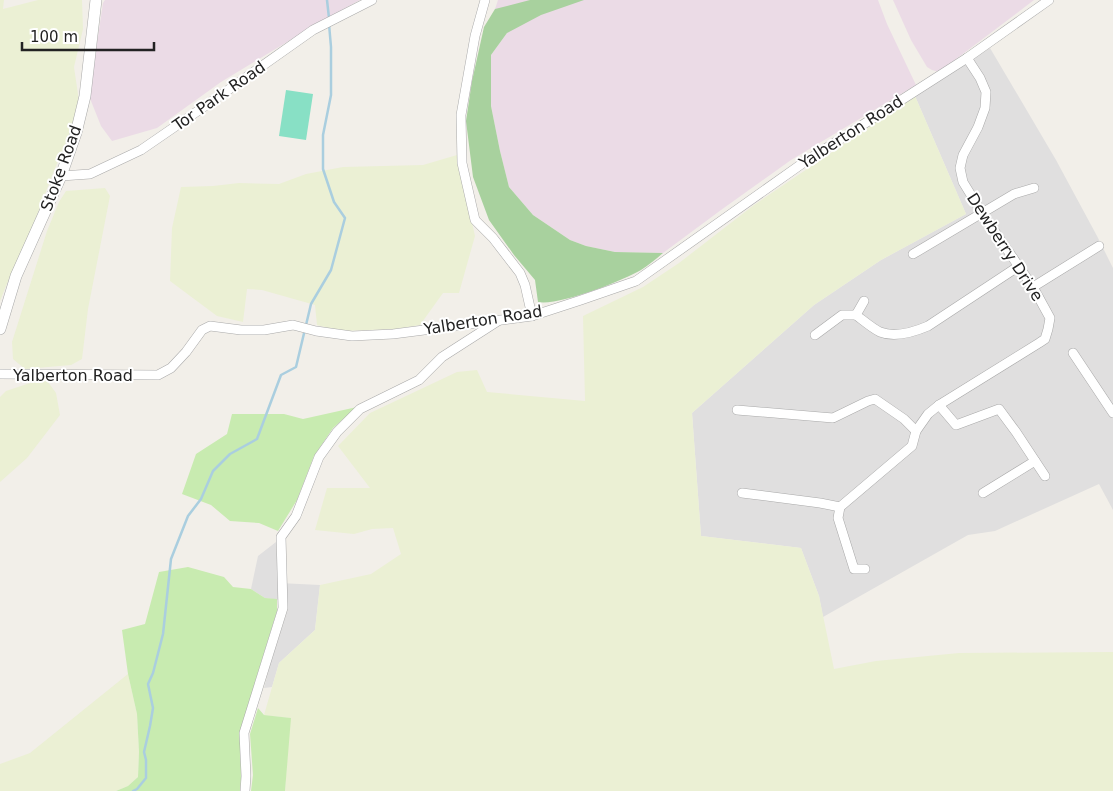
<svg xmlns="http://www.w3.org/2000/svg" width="1113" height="791" font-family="'DejaVu Sans',sans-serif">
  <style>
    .residential { fill: #e0dfdf }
    .industrial { fill: #ebdbe6 }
    .farmland { fill: #ebf0d4 }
    .grass { fill: #c8ebb0 }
    .forest { fill: #a8d19e }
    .pitch { fill: #88e0c5 }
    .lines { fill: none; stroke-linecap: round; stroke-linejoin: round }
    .stream { stroke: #aacedf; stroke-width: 2.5 }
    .minor-casing { stroke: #a9a9a9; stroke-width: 10 }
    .tertiary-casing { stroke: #a9a9a9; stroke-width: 12 }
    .minor { stroke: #fff; stroke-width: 9 }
    .tertiary { stroke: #fff; stroke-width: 11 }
    .labels { text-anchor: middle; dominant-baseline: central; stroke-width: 4; stroke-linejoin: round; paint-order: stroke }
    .street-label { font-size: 16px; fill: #222; stroke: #fff }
  </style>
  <rect width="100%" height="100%" fill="#f2efe9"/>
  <g class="residential">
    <path d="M990,48L1056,160L1097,236L1113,268V510L1099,484L995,531L968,535L823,617L819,596L801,548L701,536L692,413L814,305L881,260L966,214L915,96Z"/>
    <path d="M276,542L279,583L320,585L315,630L279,663L272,687L264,688L270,665L288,609L287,601L265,598L251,589L258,556Z"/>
  </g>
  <g class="industrial">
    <path d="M105,0H360L320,22L221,82L157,128L112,141L101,126L89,96L103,3Z"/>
    <path d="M498,0H878L887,24L916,85L791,160L721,210L663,253L615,252L586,246L570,240L533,215L509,187L500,151L491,106V55L507,33L495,9Z"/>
    <path d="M893,0H1034L939,72L932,70L927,67L911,40Z"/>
  </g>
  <g class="farmland">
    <path d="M0,0H4L3,9L38,0H82L83,29L74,67L79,101L74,124L53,173L31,231L6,286L0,301Z"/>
    <path d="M915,96L966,214L881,260L814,305L692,413L701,536L801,548L819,596L834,669L876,661L959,653L1113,652V791H285L290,718L264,715L279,663L315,630L320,585L371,574L401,554L393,528L372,529L354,534L315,530L327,488H370L338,446L370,413L457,372L477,370L487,392L585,401L583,316L643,287L679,263L754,205Z"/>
    <path d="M457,155L475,236L459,293H443L420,325L396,329L340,331L317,325L315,305L262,290L247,289L243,322L217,316L170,281L172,228L181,187L213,186L239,183L279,184L306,174L343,167L423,165Z"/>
    <path d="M105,188L110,196L88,309L82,359L71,365L25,369L13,359L12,342L47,231L59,202L66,191Z"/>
    <path d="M45,378L56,393L60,415L27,458L0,482V397L6,391Z"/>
    <path d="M128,674L137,714L139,752L138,777L128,786L116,791H0V764L30,753Z"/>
  </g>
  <g class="grass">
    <path d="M357,407L333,428L314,456L297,500L278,531L259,523L230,521L211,505L182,494L196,454L227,434L232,414H284L303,419Z"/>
    <path d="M188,567L224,577L233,587L251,589L265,598L277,599V611L240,731L241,778L240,791H116L128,786L138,777L139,752L137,714L128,674L122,630L145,624L159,572Z"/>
    <path d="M258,708L264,715L291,718L285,791H251L253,775L250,734Z"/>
  </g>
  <path class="forest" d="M530,0H584L541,15L507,33L491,55V106L500,151L509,187L533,215L570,240L586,246L615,252L663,253C656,259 649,265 641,270C622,281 559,306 538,302L535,280L514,255L489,220L473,177L466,121L472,81L484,27L495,9Z"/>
  <path class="pitch" d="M286,90L313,94L306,140L279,136Z"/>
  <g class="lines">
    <g class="stream">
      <path d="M327,0L329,18"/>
      <path d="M133,791L137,789L146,778V760L144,752L150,726L153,708L148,684L153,673L163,634L171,559L188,516L201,499L213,471L230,454L257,439L281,375L296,367L311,304L331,270L345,218L334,202L323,169V135L331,95V47L329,24"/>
    </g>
    <defs>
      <g id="minor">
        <path d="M485,0L475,36L461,115L462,163L475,220L493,238L520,273L525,285L532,316"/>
        <path d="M61,176L90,174L141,150L221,95L313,30L372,0"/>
        <path d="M913,254L1014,194L1034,188"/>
        <path d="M1033,287L1099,246"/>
        <path d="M864,301L856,315C864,321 872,328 880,332C895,338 914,332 928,326L1019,266"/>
        <path d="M815,335L842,315H856"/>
        <path d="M1073,353L1113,413"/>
        <path d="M0,374L158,375L171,368L186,352L202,330L210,326L241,330H264L293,325L316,331L352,336L393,334L532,316L581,300L636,281L803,163L967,58L1049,0"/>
        <path d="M939,405L956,425L999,409L1016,432L1045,476"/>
        <path d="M737,410L833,418L868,401L875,399L904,419L916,431"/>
        <path d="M742,493L820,503L840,507"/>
        <path d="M983,493L1035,461"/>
        <path d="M865,569H854L838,518L840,507L912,446L916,431L928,414L939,405L1039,343L1045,339L1048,329L1050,318L1033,287L982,213L963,182L960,168L963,155L978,127L985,108L986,92L980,78L967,58"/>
        <path d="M245,791L246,776L244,733L283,608L281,537L296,516L319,457L337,432L360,409L419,380L442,357L498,321"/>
      </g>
      <path id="tertiary" d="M0,329L16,276L61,176L76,133L85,96L96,0"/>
    </defs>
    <use href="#minor" class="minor-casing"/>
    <use href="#tertiary" class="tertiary-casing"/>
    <use href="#minor" class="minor"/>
    <use href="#tertiary" class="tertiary"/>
  </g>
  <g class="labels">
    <g class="street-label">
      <text transform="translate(219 96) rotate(-35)">Tor Park Road</text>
      <text transform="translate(851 132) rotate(-33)">Yalberton Road</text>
      <text transform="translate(61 168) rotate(-70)">Stoke Road</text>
      <text transform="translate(1005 247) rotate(57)">Dewberry Drive</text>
      <text transform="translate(483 320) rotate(-9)">Yalberton Road</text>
      <text x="73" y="375">Yalberton Road</text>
    </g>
  </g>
  <path d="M22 42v8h132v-8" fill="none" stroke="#222222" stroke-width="2.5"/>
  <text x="30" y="42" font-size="15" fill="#222222" stroke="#ffffff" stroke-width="4" paint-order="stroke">100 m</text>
</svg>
